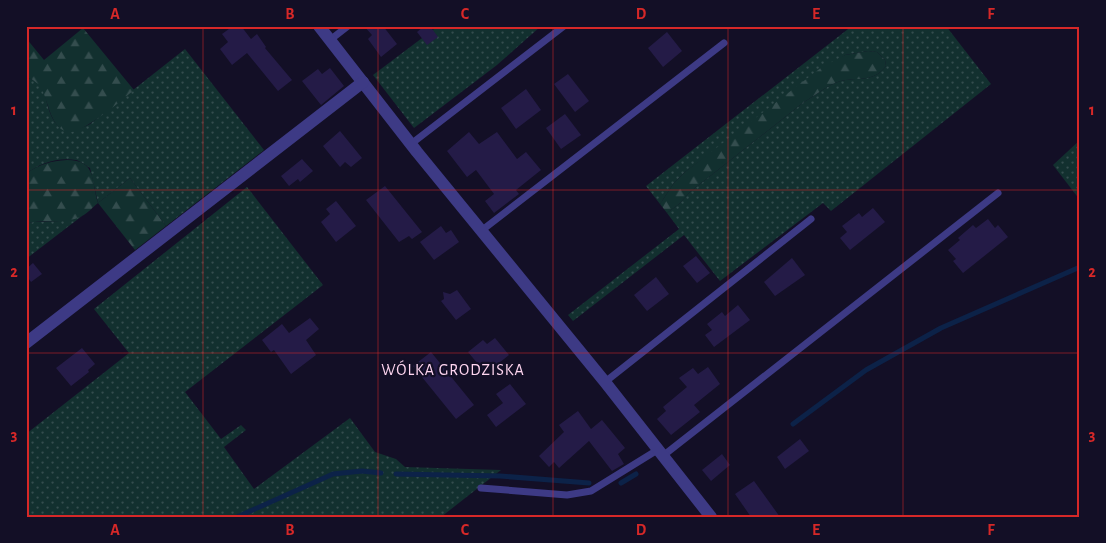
<svg xmlns="http://www.w3.org/2000/svg" width="1106" height="543" font-family="'Alegreya Sans',sans-serif">
  <style>
    .grass { fill: url(#grass-dots) }
    .forest { fill: url(#forest-firs) }
    .lines { fill: none; stroke-linecap: round; stroke-linejoin: round }
    .stream { stroke: #0c2248; stroke-width: 5 }
    .building { fill: #241b47 }
    .service { stroke: #3d3a85; stroke-width: 7 }
    .minor { stroke: #3d3a85; stroke-width: 12 }
    .grid { fill: none; stroke: #d62828; stroke-width: 1; stroke-opacity: 0.55 }
    .labels { text-anchor: middle; dominant-baseline: central; stroke-width: 4.5; stroke-linejoin: round; paint-order: stroke }
    .quarter-label { font-size: 16px; letter-spacing: 1px; fill: #ffd6f0; stroke: #130f26 }
    .neatline { fill: none; stroke: #d62828; stroke-width: 2 }
    .grid-label { font-size: 16px; text-anchor: middle; font-weight: bold; fill: #d62828 }
  </style>
  <defs>
    <pattern id="grass-dots" width="8" height="8" patternUnits="userSpaceOnUse" patternTransform="scale(1.25)"><rect width="8" height="8" fill="#12302f"/><path d="M2 2h.1M6 6h.1" fill="none" stroke="#344d4e" stroke-width="1.8" stroke-linecap="round"/></pattern>
    <pattern id="forest-firs" width="22" height="20" patternUnits="userSpaceOnUse" patternTransform="scale(1.25)"><rect width="22" height="20" fill="#12302f"/><path d="M5 1l3.5 6h-7zM16 11l3.5 6h-7z" fill="#344d4e"/></pattern>
  </defs>
  <rect width="100%" height="100%" fill="#130f26"/>
  <g class="grass">
    <path d="M438,26H541L497,65L414,128L373,75Z"/>
    <path d="M852,26H946L991,84L831,211L823,203L720,281L684,235L573,321L568,315L679,229L667,213L679,204L690,192L804,102C814,96 824,88 835,83C854,75 872,85 886,66L885,60L877,52L868,51L845,55L685,172L674,183L660,204L646,186Z"/>
    <path d="M185,49L264,150L166,226L130,178L98,203L90,168C86,166 81,161 76,160C58,157 40,163 26,174V77C31,79 36,81 40,85C45,91 46,100 48,107C56,133 68,135 90,124Z"/>
    <path d="M1080,140V200L1053,165Z"/>
    <path d="M247,187L323,285L185,392L221,439L241,425L246,430L224,447L254,489L350,418L375,452L396,459L405,467L501,470L441,517H26V434L129,353L94,309Z"/>
    <path d="M82,216L26,259V224L33,222L60,221Z"/>
  </g>
  <g class="forest">
    <path d="M83,28L134,90C123,99 82,134 69,132C57,131 51,116 48,106C43,91 42,83 26,77V38L44,60Z"/>
    <path d="M868,51L877,52L885,60L886,66C872,85 854,75 835,83C824,88 814,96 804,102L690,192L679,204L667,213L660,204L674,183L685,172L822,67L845,55Z"/>
    <path d="M67,160C97,160 91,181 98,203L130,178L166,226L135,250L98,203C93,207 88,213 82,216C65,225 44,218 26,224V174C39,164 51,161 67,160Z"/>
  </g>
  <g class="lines">
    <g class="stream">
      <path d="M793,424L866,370L941,328L1080,267"/>
      <path d="M396,474L500,476L589,483"/>
      <path d="M621,483L636,474"/>
      <path d="M237,517L333,474L362,471L381,473"/>
    </g>
  </g>
  <g class="building">
    <path d="M233,26H241L251,39L257,34L266,47L265,48L292,80L278,91L247,53L232,65L220,49L228,42L222,34Z"/>
    <path d="M364,26H383L397,44L381,57L368,39L372,35Z"/>
    <path d="M424,26H430L438,37L427,45L417,32Z"/>
    <path d="M667,32L682,51L663,67L648,48Z"/>
    <path d="M330,68L344,86L321,105L302,81L318,69L322,74Z"/>
    <path d="M568,74L589,101L575,112L554,84Z"/>
    <path d="M526,89L541,110L516,129L501,108Z"/>
    <path d="M565,114L581,135L561,149L546,128Z"/>
    <path d="M340,131L362,158L351,167L345,162L340,167L323,146Z"/>
    <path d="M469,132L479,144L497,132L517,159L526,152L541,170L516,190L519,194L494,213L485,201L494,194L476,170L467,177L447,151Z"/>
    <path d="M302,159L313,171L300,182L298,179L289,186L281,176Z"/>
    <path d="M385,186L422,232L412,239L409,236L399,242L366,200Z"/>
    <path d="M336,201L356,226L336,242L321,222L330,214L326,209Z"/>
    <path d="M873,208L885,222L850,250L840,238L847,232L842,226L859,213L862,217Z"/>
    <path d="M988,219L995,228L998,225L1008,237L963,273L953,261L956,259L948,250L960,240L958,238L973,225L976,228Z"/>
    <path d="M441,226L446,233L451,230L459,242L434,260L420,242Z"/>
    <path d="M696,256L710,273L697,283L683,266Z"/>
    <path d="M792,258L805,275L775,296L764,282Z"/>
    <path d="M33,263L42,274L31,282L26,275V269Z"/>
    <path d="M656,277L669,294L647,311L634,295Z"/>
    <path d="M457,290L471,309L456,320L441,301L444,299L443,292L450,294Z"/>
    <path d="M738,305L750,320L714,347L705,335L712,330L707,324L722,312L725,316Z"/>
    <path d="M310,318L319,329L306,340L316,355L291,374L274,350L271,352L262,340L282,324L289,333Z"/>
    <path d="M495,338L509,355L494,367L490,363L483,370L468,352L483,340L487,344Z"/>
    <path d="M82,348L95,364L88,370L89,372L71,386L56,368Z"/>
    <path d="M431,352L474,405L456,419L413,366Z"/>
    <path d="M708,367L720,384L694,405L700,412L671,435L657,419L666,411L663,407L687,387L679,378L693,368L698,374Z"/>
    <path d="M510,384L526,404L496,427L487,415L503,403L496,394Z"/>
    <path d="M578,411L591,429L602,420L625,448L618,454L624,464L612,471L589,441L559,468L554,462L549,467L539,456L564,432L559,425Z"/>
    <path d="M800,439L809,451L785,469L777,457Z"/>
    <path d="M722,454L730,465L711,481L702,470Z"/>
    <path d="M754,481L780,517H751L735,494Z"/>
  </g>
  <g class="lines">
    <g class="service">
      <path d="M330,40L348,26"/>
      <path d="M411,144L564,26"/>
      <path d="M481,231L724,43"/>
      <path d="M605,382L811,219"/>
      <path d="M664,455L998,193"/>
      <path d="M481,488L567,495L591,491L659,449"/>
    </g>
    <g class="minor">
      <path d="M319,26L417,152L605,382L711,517"/>
      <path d="M26,343L363,82"/>
    </g>
  </g>
  <path class="grid" d="M203,26V517M378,26V517M553,26V517M728,26V517M903,26V517M26,190H1080M26,353H1080"/>
  <g class="labels">
    <g class="quarter-label">
      <text x="453" y="370">WÓLKA GRODZISKA</text>
    </g>
  </g>
  <rect width="1106" height="543" fill="none" stroke="#130f26" stroke-width="55"/>
  <rect x="28" y="28" width="1050" height="488" class="neatline"/>
  <g class="grid-label">
    <text x="115" y="19">A</text>
    <text x="290" y="19">B</text>
    <text x="465" y="19">C</text>
    <text x="641" y="19">D</text>
    <text x="816" y="19">E</text>
    <text x="991" y="19">F</text>
    <text x="14" y="115">1</text>
    <text x="1092" y="115">1</text>
    <text x="14" y="277">2</text>
    <text x="1092" y="277">2</text>
    <text x="14" y="440">3</text>
    <text x="1092" y="440">3</text>
    <text x="115" y="535">A</text>
    <text x="290" y="535">B</text>
    <text x="465" y="535">C</text>
    <text x="641" y="535">D</text>
    <text x="816" y="535">E</text>
    <text x="991" y="535">F</text>
  </g>
</svg>
